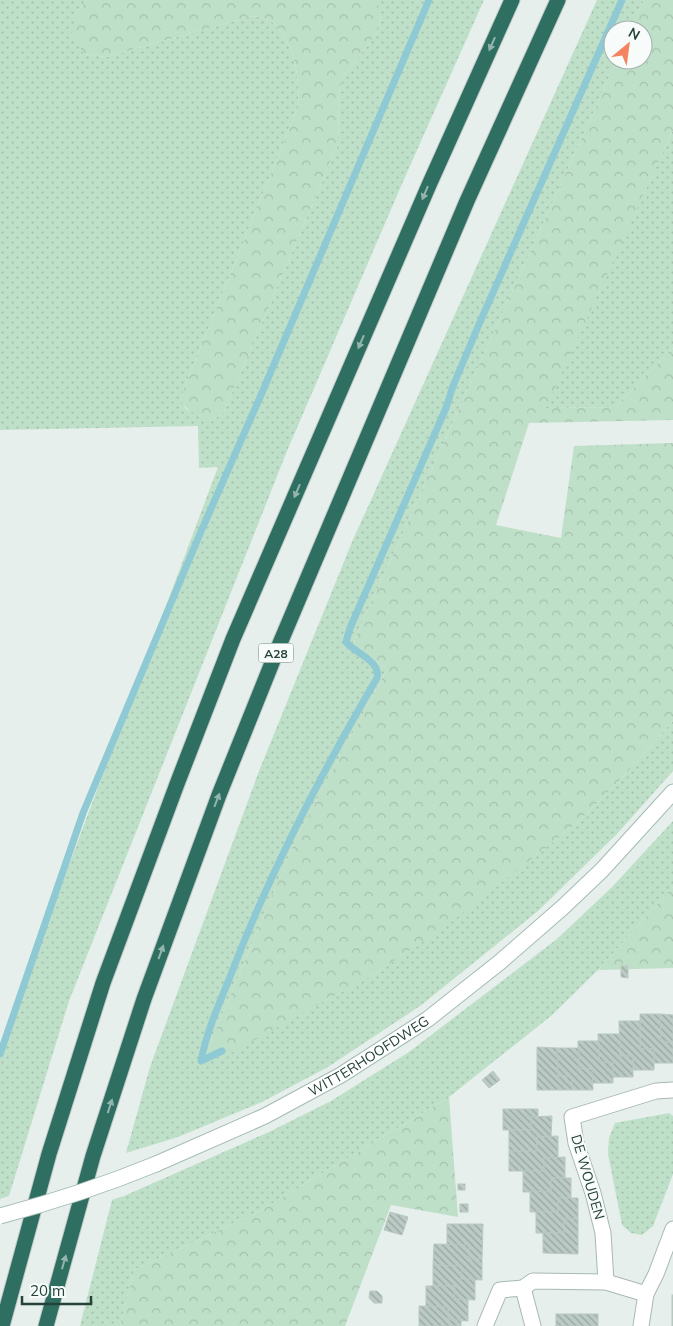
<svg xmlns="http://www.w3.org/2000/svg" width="673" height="1326" font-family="Mulish,sans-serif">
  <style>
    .grass { fill: url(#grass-dots) }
    .forest { fill: url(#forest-crowns) }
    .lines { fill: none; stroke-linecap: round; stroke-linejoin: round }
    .stream { stroke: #8ec9d4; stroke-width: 7 }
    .building { fill: url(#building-back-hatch); stroke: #b8c9c2 }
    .street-casing { stroke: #a8b8b2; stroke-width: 17 }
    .secondary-casing { stroke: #a4bbb3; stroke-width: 17 }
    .highway-casing { stroke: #c2cac8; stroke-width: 17 }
    .street { stroke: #fff; stroke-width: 15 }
    .secondary { stroke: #fff; stroke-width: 15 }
    .highway { stroke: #2f6f62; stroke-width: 15 }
    .secondary-bridge-casing { stroke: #a4bbb3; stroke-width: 17; stroke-linecap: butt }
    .secondary-bridge { stroke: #fff; stroke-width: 15 }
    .oneway { fill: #93b5ae }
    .labels { text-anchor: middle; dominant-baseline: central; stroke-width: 4; stroke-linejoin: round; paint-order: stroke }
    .shield { fill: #f7fbf9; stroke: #637a73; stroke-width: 1 }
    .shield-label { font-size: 12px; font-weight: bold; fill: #24423a }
    .street-label { font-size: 14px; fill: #24423a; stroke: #f7fbf9 }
  </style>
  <defs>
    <pattern id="grass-dots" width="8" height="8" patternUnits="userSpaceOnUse" patternTransform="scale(1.25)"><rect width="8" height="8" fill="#bfe0c8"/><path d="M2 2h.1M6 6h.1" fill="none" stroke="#a4c1ad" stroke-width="1.8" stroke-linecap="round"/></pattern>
    <pattern id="forest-crowns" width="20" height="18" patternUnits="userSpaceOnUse" patternTransform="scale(1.25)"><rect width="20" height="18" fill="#bfe0c8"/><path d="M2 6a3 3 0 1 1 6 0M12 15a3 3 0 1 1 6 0" fill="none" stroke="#a4c1ad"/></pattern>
    <pattern id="building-back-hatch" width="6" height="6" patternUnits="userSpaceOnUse" patternTransform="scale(1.25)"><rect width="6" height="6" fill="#bbcac4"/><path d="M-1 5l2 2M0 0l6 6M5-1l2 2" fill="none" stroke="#98a6a0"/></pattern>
  </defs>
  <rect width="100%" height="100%" fill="#e6efeb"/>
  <g class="grass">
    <path d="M0,0H87L77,12L84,54L106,57L252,16C258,17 266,17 271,21C295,42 300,77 298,107L183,391L181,400L186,409L212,420L224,412L338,144L339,91L343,77L377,33L381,18L376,0H484L405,177L287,451L69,1001L9,1196L0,1199V1049L218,467L199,468L198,426L0,430Z"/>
    <path d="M597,0H644L631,30H613V60H617L353,643L387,669L296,839L207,1051L205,1060L227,1054L374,974L440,930L576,824L621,779L673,721V771L617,834L538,911L420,1006L328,1067L262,1102L178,1137L126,1153L150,1067L259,771L352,542Z"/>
    <path d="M673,130V348L615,407L545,408Z"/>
    <path d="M673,821V887L598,970L551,1016L449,1097L260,1211L134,1270L120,1326H80L112,1200L124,1196L269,1132L331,1101L409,1052L557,939L612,887Z"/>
    <path d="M669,1113L673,1116V1174L653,1226L642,1235L631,1233L622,1225L608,1154L609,1138L615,1123Z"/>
  </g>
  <g class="forest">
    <path d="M87,0H377L381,18L377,33L343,77L339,91L338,144L224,412L212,420C199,416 188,413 181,401L183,391L298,107C300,77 295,42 271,21C266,17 258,17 252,16L106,57L84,54L72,34L77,12Z"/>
    <path d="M644,0H673V130L546,408L615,407L673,348V420L529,423L496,525L561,538L574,446L673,443V721L621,779L576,824L441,930L374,974L227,1055L205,1060L207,1051L296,839L387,669L353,643L617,60H643V30H631Z"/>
    <path d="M673,887V968L598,970Z"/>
    <path d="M449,1097L458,1217L391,1205L345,1326H120L134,1270L260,1211Z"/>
  </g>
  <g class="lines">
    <g class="stream">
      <path d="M222,1051L201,1061C207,1028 223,996 235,964C274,864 323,770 377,678C381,661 355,653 346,642L350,628L446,408L453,386L480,322L622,0"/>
      <path d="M0,1054L83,813L199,536L261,395L429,0"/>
    </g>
  </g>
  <g class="building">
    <path d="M621,966H628V978L621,977Z"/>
    <path d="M640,1014H660L661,1042H673V1063H654V1049H640Z"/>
    <path d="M660,1014L673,1015V1042H661Z"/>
    <path d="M619,1021H640V1049H654V1070H634L633,1056H620Z"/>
    <path d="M598,1034H620V1056H633V1077H613V1063L599,1062Z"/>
    <path d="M578,1041H599V1062L613,1063V1083H592V1069H579Z"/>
    <path d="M537,1047L557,1048L558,1076H572V1090H537Z"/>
    <path d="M557,1048H579V1069H592L593,1090H572V1076H558Z"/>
    <path d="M493,1071L500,1080L489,1088L482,1080Z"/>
    <path d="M503,1109H538V1117H531V1130H503Z"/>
    <path d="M552,1116L551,1137H537V1151H509V1130H531V1117Z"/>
    <path d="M558,1136V1158H544V1171H509V1151H537V1137Z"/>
    <path d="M565,1157V1178H551V1192H523V1171H544V1158Z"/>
    <path d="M551,1178H571V1198H558V1212H530V1191L551,1192Z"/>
    <rect x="458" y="1184" width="7" height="6"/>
    <path d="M558,1198H578V1219H564V1233H536V1212H558Z"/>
    <rect x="460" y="1204" width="8" height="8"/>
    <path d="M390,1212L408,1217L402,1235L384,1230Z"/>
    <path d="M564,1219H578V1254L543,1253V1233H564Z"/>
    <path d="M447,1224H483L482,1259H469V1245H447Z"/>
    <path d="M434,1244L469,1245V1259H482V1280L461,1279L462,1266L433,1265Z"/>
    <path d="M433,1265L462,1266L461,1279H475V1300L454,1299L455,1286H433Z"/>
    <path d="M426,1286H455L454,1299L468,1300V1321L448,1320V1307L426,1306Z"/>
    <path d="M370,1291H377L382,1296V1303H374L369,1298Z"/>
    <rect x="672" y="1295" width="1" height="31"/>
    <path d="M419,1306L448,1307V1320H461V1326H419Z"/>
    <rect x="556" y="1314" width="42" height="12"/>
  </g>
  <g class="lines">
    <defs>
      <g id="street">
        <path d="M606,1282L603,1233L593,1193L576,1143L572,1117L656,1091L673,1090"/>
        <path d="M523,1288L533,1326"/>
        <path d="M485,1326L500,1290L523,1288L533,1281L606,1282L646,1294"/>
        <path d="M641,1326L646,1294L656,1274L673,1229"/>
      </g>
      <g id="secondary">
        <path id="s1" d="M156,1164L265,1116L341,1075L428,1019L500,962L562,908L602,870L673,792"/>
      </g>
      <g id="highway">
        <path d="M2,1326L49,1154L103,983L177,784L233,639L429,185L512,0"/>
        <path d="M46,1326L93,1156L144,999L219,795L278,648L467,201L558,0"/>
      </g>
    </defs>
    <use href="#street" class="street-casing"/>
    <use href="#secondary" class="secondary-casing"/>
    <use href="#highway" class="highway-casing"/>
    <use href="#street" class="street"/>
    <use href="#secondary" class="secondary"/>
    <use href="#highway" class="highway"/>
    <defs>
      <path id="secondary-bridge" d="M0,1216C53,1202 105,1185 156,1164"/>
    </defs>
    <use href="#secondary-bridge" class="secondary-bridge-casing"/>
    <use href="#secondary-bridge" class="secondary-bridge"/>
  </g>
  <defs><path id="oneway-solid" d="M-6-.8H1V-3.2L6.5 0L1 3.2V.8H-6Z" transform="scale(1.25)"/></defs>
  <g class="oneway">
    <use href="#oneway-solid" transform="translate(492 44) rotate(114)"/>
    <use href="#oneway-solid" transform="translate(425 193) rotate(113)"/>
    <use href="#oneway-solid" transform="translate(361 342) rotate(113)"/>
    <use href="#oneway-solid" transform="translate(297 491) rotate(113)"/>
    <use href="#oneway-solid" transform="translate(217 800) rotate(-69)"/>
    <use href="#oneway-solid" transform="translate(161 952) rotate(-70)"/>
    <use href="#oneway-solid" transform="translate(110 1106) rotate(-72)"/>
    <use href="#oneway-solid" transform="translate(64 1262) rotate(-74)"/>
  </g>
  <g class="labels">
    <rect class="shield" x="258.5" y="643.5" width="35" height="19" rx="4"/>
    <g class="shield-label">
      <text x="276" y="653">A28</text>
    </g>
    <g class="street-label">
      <text stroke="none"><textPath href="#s1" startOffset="239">WITTERHOOFDWEG</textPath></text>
      <text transform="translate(588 1177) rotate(74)">DE WOUDEN</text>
    </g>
  </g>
  <g transform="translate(628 45) rotate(29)"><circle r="24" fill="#f7fbf9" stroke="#a3b1ad"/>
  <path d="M0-4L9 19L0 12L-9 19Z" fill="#f4845f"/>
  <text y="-8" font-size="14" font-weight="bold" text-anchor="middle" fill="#24423a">N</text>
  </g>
  <path d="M22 1296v8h69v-8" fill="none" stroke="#24423a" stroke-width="2.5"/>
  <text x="30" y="1296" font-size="15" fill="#24423a" stroke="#f7fbf9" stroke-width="4" paint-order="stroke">20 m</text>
</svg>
